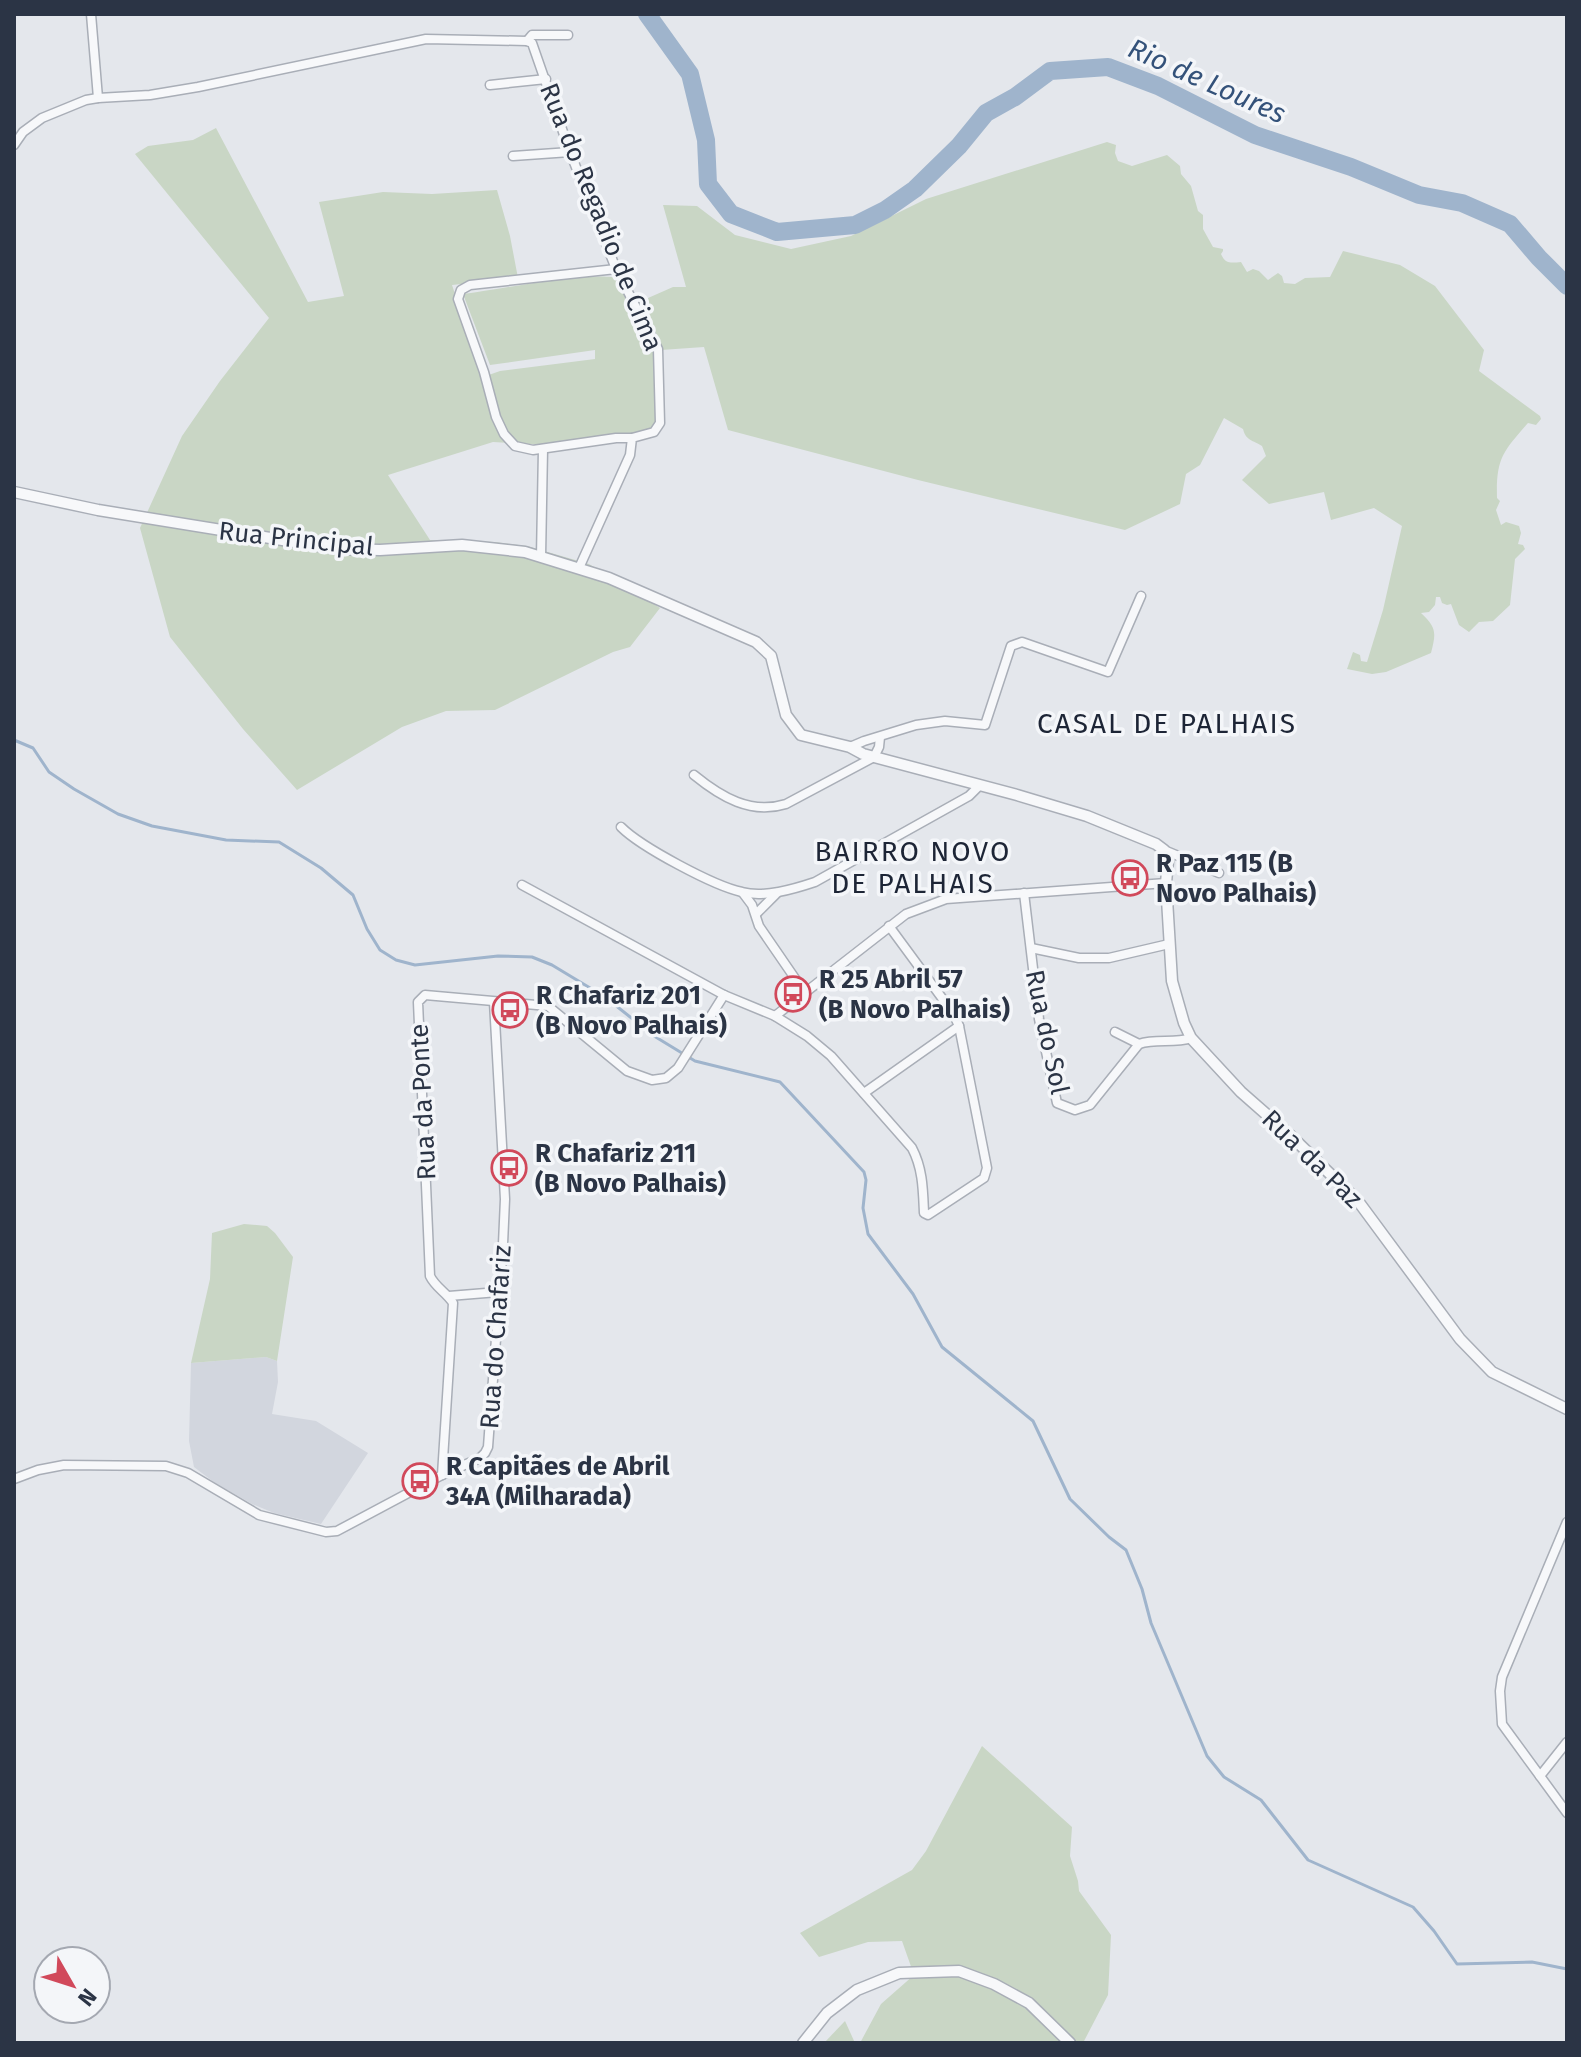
<svg xmlns="http://www.w3.org/2000/svg" width="1581" height="2057" font-family="'Fira Sans',sans-serif">
  <style>
    .built { fill: #d2d6de }
    .green { fill: #c9d6c5 }
    .lines { fill: none; stroke-linecap: round; stroke-linejoin: round }
    .stream { stroke: #9fb4cc; stroke-width: 3 }
    .river { stroke: #9fb4cc; stroke-width: 18 }
    .minor-casing { stroke: #a9aeb7; stroke-width: 11 }
    .tertiary-casing { stroke: #a9aeb7; stroke-width: 13 }
    .minor { stroke: #f7f8fa; stroke-width: 8 }
    .tertiary { stroke: #f7f8fa; stroke-width: 10 }
    .labels { text-anchor: middle; dominant-baseline: central; stroke-width: 7; stroke-linejoin: round; paint-order: stroke }
    .street-label { font-size: 26px; fill: #2b3445; stroke: #f4f6f9 }
    .poi-label { font-size: 26px; font-weight: bold; fill: #2b3445; stroke: #f4f6f9; text-anchor: start }
    .water-label { font-size: 28px; font-style: italic; fill: #34527a; stroke: #f4f6f9 }
    .neighbourhood-label { font-size: 28px; letter-spacing: 2px; fill: #1d2536; stroke: #f4f6f9 }
  </style>
  <rect width="100%" height="100%" fill="#e4e7ec"/>
  <path class="built" d="M266,1357L277,1361L278,1382L272,1414L316,1421L368,1453L321,1524L274,1513L252,1504L215,1483L194,1467L189,1441L191,1363Z"/>
  <g class="green">
    <path d="M216,128L308,302L344,296L319,202L383,192L432,194L497,190L510,236L518,278L452,285L483,377L500,371L595,359V350L490,365L463,294C488,291 602,269 618,279C626,284 633,296 639,302L673,287H686L663,205L697,206L735,235L791,249L851,236L926,199L1107,142L1116,145L1115,153L1118,161L1132,166L1167,155L1180,166L1181,174L1191,186L1198,211L1203,215V229L1213,247L1223,249V251L1221,254C1225,264 1231,263 1241,262L1247,272L1253,269L1259,271L1268,280L1278,273L1282,276L1284,283L1295,284L1305,278L1330,277L1343,251L1400,265L1435,286L1484,350L1479,371L1540,416L1541,419L1536,425L1528,423C1503,452 1496,458 1497,498L1500,501L1496,510L1501,525L1506,522L1519,526L1521,533L1518,544L1523,545L1525,549L1515,559L1510,605L1493,621L1479,622L1469,632L1459,625L1451,604L1447,605L1442,603L1440,597H1436L1435,605L1429,612L1421,613C1437,628 1436,633 1431,653L1386,672L1372,674L1347,669L1353,652L1360,655L1361,661L1367,662L1383,610L1402,526L1374,508L1331,520L1324,492L1269,504L1242,480L1266,456L1262,446C1253,440 1246,441 1243,429L1224,418L1200,465L1186,474L1180,504L1125,530L918,480L728,430L704,347L661,350L658,422L646,432L547,445L493,442L388,475L430,540L495,542L527,546L589,564L660,608L630,647L613,652L495,710L446,711L402,727L297,790L243,729L170,637L140,528L182,436L220,381L269,318L135,154L148,146L193,140Z"/>
    <path d="M244,1224L267,1226L275,1233L293,1257L277,1361L266,1357L191,1363L210,1279L212,1233Z"/>
    <path d="M982,1746L1072,1827L1070,1856L1078,1881L1079,1891L1111,1935L1108,1995L1083,2043H860L881,2004L914,1975L902,1941L868,1942L819,1957L800,1933L912,1870L926,1851Z"/>
    <path d="M845,2021L855,2043H824Z"/>
  </g>
  <g class="lines">
    <path class="stream" d="M14,740L33,748L49,772L74,789L118,814L152,826L226,840L279,842L321,868L353,895L367,929L380,950L396,960L415,965L498,956L532,957L552,965L605,997L654,1036L695,1061L780,1082L864,1172L866,1180L863,1208L868,1234L913,1294L942,1347L1033,1421L1070,1499L1109,1537L1126,1550L1142,1589L1151,1623L1207,1756L1224,1777L1261,1800L1308,1860L1413,1907L1434,1931L1457,1964L1532,1962L1567,1969"/>
    <path class="river" d="M647,14L690,74L706,140L708,184L731,214L777,232L855,225L885,210L915,189L959,146L986,113L1015,97L1050,71L1108,67L1158,86L1255,135L1351,167L1419,195L1462,203L1510,224L1539,258L1567,286"/>
    <defs>
      <g id="minor">
        <path d="M91,14L98,98"/>
        <path d="M527,41L532,35H568"/>
        <path d="M490,85L546,79"/>
        <path d="M14,145L23,132L42,118L86,100L98,98L150,95L198,87L426,39L527,41L532,43L570,152L616,269L658,349L660,423L654,432L632,438L630,455L579,568"/>
        <path d="M513,156L570,152"/>
        <path d="M616,269L470,285L461,290L458,299L484,372L496,417L504,434L515,446L533,450L616,438H632"/>
        <path d="M541,557L543,449"/>
        <path d="M850,747L864,741L916,725L945,721L985,725L1011,646L1022,642L1108,672L1141,596"/>
        <path d="M694,775C721,797 751,815 786,804L874,757L879,747L880,737"/>
        <path d="M621,827C641,847 714,886 742,892C764,898 794,889 815,882L969,796L980,785"/>
        <path d="M1164,850L1219,873"/>
        <path d="M522,885L724,995L775,1016L807,1036L831,1056L912,1148C923,1169 923,1190 924,1213L928,1215L984,1178L987,1168L959,1026L953,1013L889,926"/>
        <path d="M743,893L752,905L759,926L805,993"/>
        <path d="M1024,893L1039,1019L1057,1103L1075,1110L1090,1105L1139,1044C1156,1038 1174,1044 1191,1038"/>
        <path d="M756,914L777,893"/>
        <path d="M1031,948L1079,958H1109L1169,944"/>
        <path d="M775,1016L906,914L946,899L1166,883"/>
        <path d="M1115,1032L1139,1044"/>
        <path d="M864,1093L959,1026"/>
        <path d="M449,1296L498,1292"/>
        <path d="M442,1475L453,1303C447,1293 435,1287 430,1276L418,1002L425,995L548,1006L627,1071L652,1080L666,1078L678,1068L724,995"/>
        <path d="M14,1479L38,1470L64,1465L166,1466L188,1473L259,1515L326,1532L337,1531L442,1475L480,1458L485,1453L488,1447L503,1244L505,1199L494,1002"/>
        <path d="M1567,1522L1502,1677L1500,1691L1502,1724L1567,1813"/>
        <path d="M1540,1776L1567,1742"/>
      </g>
      <g id="tertiary">
        <path d="M14,492L98,510L338,549L380,550L462,545L525,552L609,578L756,642L771,656L786,715L801,735L850,747L863,754L1017,795L1087,816L1156,844L1164,850L1168,861L1166,883L1172,981L1184,1023L1191,1038L1241,1092L1291,1136L1358,1201L1460,1339L1492,1372L1567,1409"/>
        <path d="M803,2043L827,2013L857,1990L899,1973L959,1971L994,1984L1029,2003L1070,2043"/>
      </g>
    </defs>
    <use href="#minor" class="minor-casing"/>
    <use href="#tertiary" class="tertiary-casing"/>
    <use href="#minor" class="minor"/>
    <use href="#tertiary" class="tertiary"/>
  </g>
  <defs>
    <symbol id="bus-ring" viewBox="-11 -11 22 22"><circle r="9.5" fill="#f4f6f9" stroke="#d1495b" stroke-width="1.5"/><path d="M-5-6H5V4H4V6H2V4H-2V6H-4V4H-5ZM-3.5-4V0h7V-4ZM-3.5 1.2v1.5H-2V1.2ZM2 1.2v1.5H3.5V1.2Z" fill="#d1495b"/></symbol>
  </defs>
  <g fill-rule="evenodd">
    <use href="#bus-ring" x="1110" y="858" width="40" height="40"/>
    <use href="#bus-ring" x="773" y="974" width="40" height="40"/>
    <use href="#bus-ring" x="490" y="990" width="40" height="40"/>
    <use href="#bus-ring" x="489" y="1148" width="40" height="40"/>
    <use href="#bus-ring" x="400" y="1461" width="40" height="40"/>
  </g>
  <g class="labels">
    <g class="street-label">
      <text transform="translate(601 217) rotate(68)">Rua do Regadio de Cima</text>
      <text transform="translate(296 539) rotate(6)">Rua Principal</text>
      <text transform="translate(1047 1032) rotate(78)">Rua do Sol</text>
      <text transform="translate(423 1102) rotate(-93)">Rua da Ponte</text>
      <text transform="translate(1312 1159) rotate(44)">Rua da Paz</text>
      <text transform="translate(496 1337) rotate(-86)">Rua do Chafariz</text>
    </g>
    <g class="poi-label">
      <text x="1156" y="863">R Paz 115 (B<tspan x="1156" dy="30">Novo Palhais)</tspan></text>
      <text x="819" y="979">R 25 Abril 57<tspan x="819" dy="30">(B Novo Palhais)</tspan></text>
      <text x="536" y="995">R Chafariz 201<tspan x="536" dy="30">(B Novo Palhais)</tspan></text>
      <text x="535" y="1153">R Chafariz 211<tspan x="535" dy="30">(B Novo Palhais)</tspan></text>
      <text x="446" y="1466">R Capitães de Abril<tspan x="446" dy="30">34A (Milharada)</tspan></text>
    </g>
    <g class="water-label">
      <text transform="translate(1207 81) rotate(24)">Rio de Loures</text>
    </g>
    <g class="neighbourhood-label">
      <text x="1167" y="723">CASAL DE PALHAIS</text>
      <text x="913" y="851">BAIRRO NOVO<tspan x="913" dy="32">DE PALHAIS</tspan></text>
    </g>
  </g>
  <rect width="1581" height="2057" fill="none" stroke="#2b3445" stroke-width="32"/>
  <g transform="translate(72 1985) rotate(129)"><circle r="38" fill="#f4f6f9" stroke="#a4a8b1" stroke-width="2"/>
  <path d="M0-6L14 30L0 20L-14 30Z" fill="#d1495b"/>
  <text y="-12" font-size="22" font-weight="bold" text-anchor="middle" fill="#2b3445">N</text>
  </g>
</svg>
